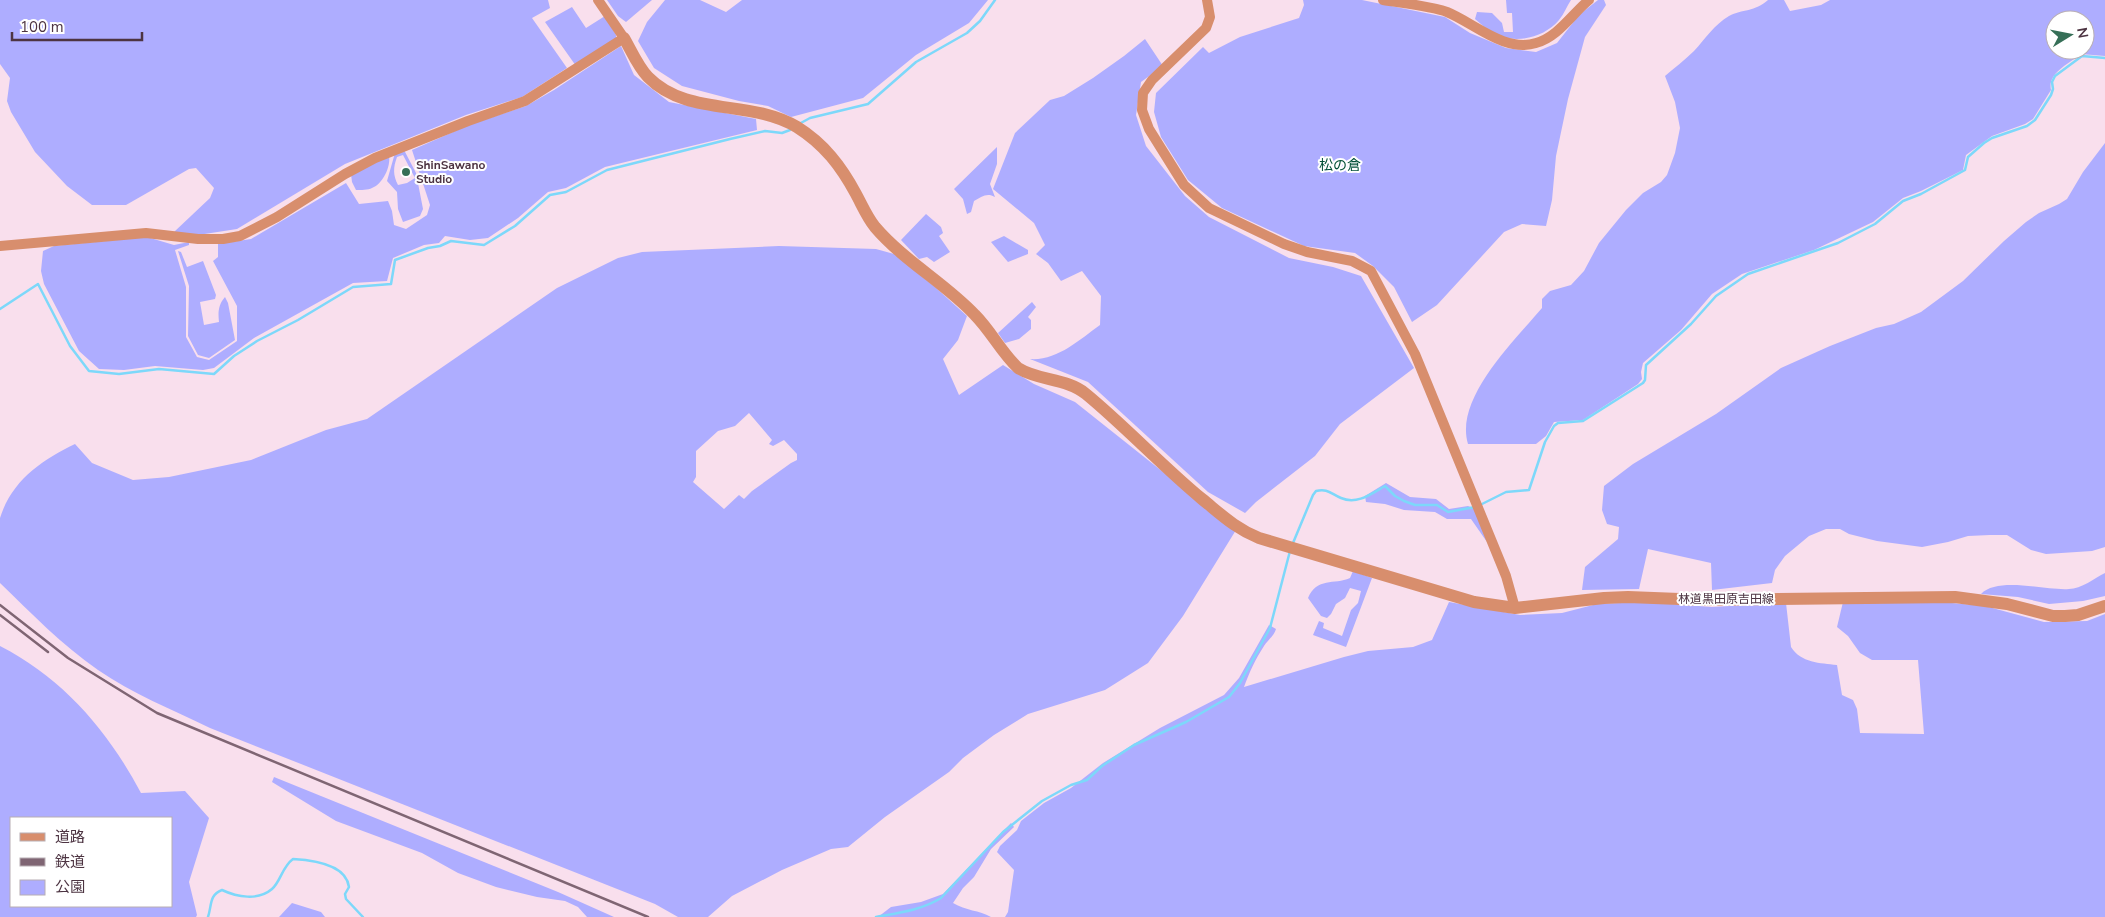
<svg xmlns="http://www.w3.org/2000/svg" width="2105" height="917" font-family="'Nunito Sans','Noto Sans JP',sans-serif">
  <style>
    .green { fill: #aeadff; fill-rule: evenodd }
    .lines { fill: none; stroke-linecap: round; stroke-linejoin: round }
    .stream { stroke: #7dd8fa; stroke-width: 2.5 }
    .minor { stroke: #d88e6d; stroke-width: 10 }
    .tertiary { stroke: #d88e6d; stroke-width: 12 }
    .rail { stroke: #7f6573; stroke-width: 2.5 }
    .poi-dot { fill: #366f57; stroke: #fff; stroke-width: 2 }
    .labels { text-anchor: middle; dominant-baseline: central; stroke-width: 4; stroke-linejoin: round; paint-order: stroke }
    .poi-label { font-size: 12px; font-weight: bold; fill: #4d3442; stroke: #fff; text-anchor: start }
    .street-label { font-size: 12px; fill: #4d3442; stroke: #fff }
    .neighbourhood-label { font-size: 14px; fill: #035038; stroke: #fff }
  </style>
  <rect width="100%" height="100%" fill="#f9dfed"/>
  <g class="green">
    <path d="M0,0H548L550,8L532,18L567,68L522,97L466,115L345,164L237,229L198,235L174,232L210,198L214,188L196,168L189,169L126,205H92L67,186L35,152L11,112L7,101L10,78L0,64Z"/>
    <path d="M607,0H652L626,22L618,16Z"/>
    <path d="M665,0H700L726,12L742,0H988L969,23L916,55L863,98L791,117L768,106L739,101L682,86L654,68L638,41L647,22Z"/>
    <path d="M1303,0H1362L1445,17L1470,33L1506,48L1536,52L1557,43L1579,15L1598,0H1604L1606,5L1585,37L1568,99L1556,156L1552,200L1546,226L1522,224L1504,232L1437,305L1412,322L1394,287L1373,266L1355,253L1304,246L1222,208L1188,180L1161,137L1154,112L1156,93L1203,47L1209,53L1240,37L1299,18L1304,5Z"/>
    <path d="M1506,0H1571C1567,6 1564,14 1559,20C1543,39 1512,45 1491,32C1485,28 1480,23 1475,19L1477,12L1492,13L1502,23L1504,32H1513L1512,13H1507Z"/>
    <path d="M1768,0H1784L1790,11L1821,5L1830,0H2105V56L2081,54C2070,63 2047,73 2051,90L2033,119L2025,124L1992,136L1966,155L1963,170L1921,191L1903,198L1873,222L1814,250L1742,274L1712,294L1681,330L1643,363L1641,372L1642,379L1638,384L1583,420L1554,422L1546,436L1536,444H1468C1454,398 1516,339 1542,308V299L1550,291L1571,285L1584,271L1599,243L1626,210L1643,193L1661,182L1667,175L1675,153L1680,128L1675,102L1665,76C1674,68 1685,60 1694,51C1706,38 1714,25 1729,16C1742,9 1755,12 1768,0ZM2055,20H2085V50H2055Z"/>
    <path d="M572,7L586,28L605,16L616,35V41L576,66L545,22Z"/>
    <path d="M1145,39L1163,66L1141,82L1136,115L1146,146L1185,196L1209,217L1289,258L1333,267L1361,276L1414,368L1340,424L1315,456L1256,502L1245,513L1208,492L1088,382L1030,359C1057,361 1079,340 1100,325L1101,296L1082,271L1061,281L1048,263L1036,254L1045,245L1034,223L993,189L1015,133L1050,100L1064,96L1093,78L1124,56Z"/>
    <path d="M621,46L634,75L669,102L756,119L757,130L605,167L566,188L548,192L518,218L488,238L470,240L445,236L439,243L424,245L393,258L387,281L353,283L254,338L214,368L203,370L155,366L124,370L99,369L79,351L44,284L41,271L43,251L54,246L147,237L174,245L189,242V245L175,250L186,287V337L197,357L209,360L237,341V306L213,261L218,257V244L251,239L346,183L359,204L388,201L392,211L394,225L406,229L427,215L430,205L412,150L469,125L526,106L554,90Z"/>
    <path d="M2105,143V547L2092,551L2046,554L2031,550L2007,535H1990L1968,536L1948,542L1922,547L1877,541L1849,534L1840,529H1826L1809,536L1785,556L1775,570L1772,583L1712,590L1711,563L1648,549L1639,589L1582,590L1585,567L1618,539L1619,527L1607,524L1602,510L1604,486L1633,464L1716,414L1781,368L1830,346L1876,328L1894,324L1921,312L1963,281L2004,241L2026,222L2039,213L2059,204L2067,199L2083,172Z"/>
    <path d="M997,147V164L990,184L995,197C987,192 981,197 974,201L971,212L967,214L963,199L954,189Z"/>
    <path d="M404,150L416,173L423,209L420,216L403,222L398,209L397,192L387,181L395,153ZM403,155L415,178L407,183L398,185C393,175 393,168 397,157Z"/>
    <path d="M389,156C391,166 383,184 372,188C368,190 361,190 356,190L352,182L351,174Z"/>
    <path d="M926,214L941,227L943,233L939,236L950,252L934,262L927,257L919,259L901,240Z"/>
    <path d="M1004,236L1028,250V254L1008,262L991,242Z"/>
    <path d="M779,246L876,249L894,254L935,287L967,316L958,340L943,359L959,395L1003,365L1034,384L1075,402L1236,530L1183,616L1148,663L1105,690L1028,714L994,735L963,758L949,772L885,817L848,847L831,849L782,870L732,896L708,917H678L655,904L210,728C173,710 131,693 98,670C62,645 31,613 0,583C0,569 0,529 0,518C12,480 42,460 75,444L92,463L133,480L169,477L251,460L326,430L367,419L557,288L618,258L642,252ZM749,413L772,440L769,444L773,446L784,440L797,454V460L791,463L752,491L744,499L739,495L724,509L693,482L696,477V451L718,431L735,426Z"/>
    <path d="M178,251L181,252L187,267L203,261L216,295L215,299L200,302L204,325L219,322C218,313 218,305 225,297L228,303L235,340L209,358L198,355L188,336L189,286Z"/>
    <path d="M1032,302L1036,307L1028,317L1031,320V329L1019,339L1005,343L998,333Z"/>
    <path d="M1386,483L1410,497L1436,499L1449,509L1468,506L1475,509L1487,542L1471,519H1447L1435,512L1404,510L1385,504L1366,502L1365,496Z"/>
    <path d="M1353,571L1372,578L1346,647L1313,635L1319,621L1324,623L1323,628L1342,636L1351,610L1358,603L1361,591L1350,588L1345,598L1336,604L1331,614L1327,618L1321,616L1308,598C1317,577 1334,585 1350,578Z"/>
    <path d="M2105,573V596L2083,601L2049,604L2018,597L1981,594C1998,576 2047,591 2069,589C2081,589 2095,578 2105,573Z"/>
    <path d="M1930,601L1985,606L2044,622L2087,621L2105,614V917H1005L1008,912L1014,870L997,852L1000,846L1017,830L1021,821L1044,803L1071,788L1103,763L1160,728L1224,695L1239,678L1269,625L1276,629C1274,636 1268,640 1264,646C1256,658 1249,673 1244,687L1344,657L1368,651L1413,647L1432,640L1449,602L1520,615L1562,613L1597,604L1644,602L1712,607L1786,603L1791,647C1801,663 1820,663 1837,665L1842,695L1853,700L1857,709L1860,733L1924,734L1918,660H1872L1860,653L1848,636L1837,627L1843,602Z"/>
    <path d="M0,646C64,679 108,731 141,793L185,791L209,818L189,882L197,915L196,917H0ZM11,818H171V906H11Z"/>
    <path d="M274,777L558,892L614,917H587L578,907L565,901L537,897L496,887L458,873L422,853L336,821L272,782Z"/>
    <path d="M1011,823L1014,827L991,849L974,877L963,888L953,903C966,911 979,910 991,917H878L891,907L921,902L943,894Z"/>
    <path d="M292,903L321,912L325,917H279Z"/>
  </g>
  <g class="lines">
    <g class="stream">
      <path d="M799,124L810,118L868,104L916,62L967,33L980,21L995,0"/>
      <path d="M0,309L38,284L70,346L89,371L119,374L159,369L214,374L234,356L257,341L298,320L353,287L391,284L395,260L428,248L440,246L451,241L484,245L515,226L550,195L566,192L607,170L730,139L765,131L782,133L790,130"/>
      <path d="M1480,505L1506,492L1529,490L1545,442L1554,426L1558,423L1583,421L1643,383L1645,380L1646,365L1691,324L1716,296L1748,274L1838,243L1875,224L1903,201L1921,194L1965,170L1968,157L1984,143L1992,138L2027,126L2035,120L2051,95L2053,89L2052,82L2055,76L2082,56L2105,58"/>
      <path d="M1293,543L1313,495L1316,491C1328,488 1331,494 1341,498C1357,505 1371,494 1385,486L1395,496L1404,501L1415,505H1437L1448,512L1475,507"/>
      <path d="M208,917C212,905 209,895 222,890C237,897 258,901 272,889C281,881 282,867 293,859C311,860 346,864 349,887L345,894L346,899L363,917"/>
      <path d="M876,917C898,913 922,910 941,898L1003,832L1042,801L1071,785L1087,780L1102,766L1134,745L1186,722L1229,697L1240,683L1270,628L1290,551"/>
    </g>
    <g class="minor">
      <path d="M1207,0L1210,17L1206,28L1152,80L1143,93L1142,110L1149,129L1184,185L1209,208L1284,244L1307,252L1352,261L1371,271L1415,354L1506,576L1515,608"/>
      <path d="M1383,0C1401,3 1431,6 1447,12C1474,23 1505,53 1536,43C1558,37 1572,14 1589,0"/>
      <path d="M0,246L146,233L198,239H223L240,236L277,217L345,174L375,158L468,121L525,101L624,38L598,0"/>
    </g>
    <path class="tertiary" d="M624,38C631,50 638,67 648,77C687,117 751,99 797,127C824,144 841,166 856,194C862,205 867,217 875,227C904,261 945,283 975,315C991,331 1001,352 1018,368C1038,381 1067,378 1086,394C1126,427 1162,466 1202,499C1223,516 1235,528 1259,538L1474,602L1515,608L1604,598L1628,597L1705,600L1955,597L2007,604L2053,616H2065L2078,615L2105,606"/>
    <g class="rail">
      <path d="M0,605L68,658L157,713L648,917"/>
      <path d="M0,615L48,652"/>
    </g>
  </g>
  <circle class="poi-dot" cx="406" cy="172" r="5"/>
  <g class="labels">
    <g class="poi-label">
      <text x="416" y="165">ShinSawano<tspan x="416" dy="14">Studio</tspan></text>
    </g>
    <g class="street-label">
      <text x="1726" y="599">林道黒田原吉田線</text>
    </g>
    <g class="neighbourhood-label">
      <text x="1340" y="165">松の倉</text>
    </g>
  </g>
  <rect x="10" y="817" width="162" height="90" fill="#ffffff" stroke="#b8aeb3"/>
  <rect x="20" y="833" width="25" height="8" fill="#d88e6d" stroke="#b8aeb3"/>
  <text x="55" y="842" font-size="15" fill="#4d3442">道路</text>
  <rect x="20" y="858" width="25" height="8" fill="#7f6573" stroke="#b8aeb3"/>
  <text x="55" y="867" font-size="15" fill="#4d3442">鉄道</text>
  <rect x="20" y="880" width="25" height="15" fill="#aeadff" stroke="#b8aeb3"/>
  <text x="55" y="892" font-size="15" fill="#4d3442">公園</text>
  <g transform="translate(2070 35) rotate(80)"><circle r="24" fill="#ffffff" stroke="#b8aeb3"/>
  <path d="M0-4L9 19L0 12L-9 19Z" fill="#366f57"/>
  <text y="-8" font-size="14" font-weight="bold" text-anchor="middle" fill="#4d3442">N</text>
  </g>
  <path d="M12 32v8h130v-8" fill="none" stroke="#4d3442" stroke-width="2.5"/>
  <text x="20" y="32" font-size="15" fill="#4d3442" stroke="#ffffff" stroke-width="4" paint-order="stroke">100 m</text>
</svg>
